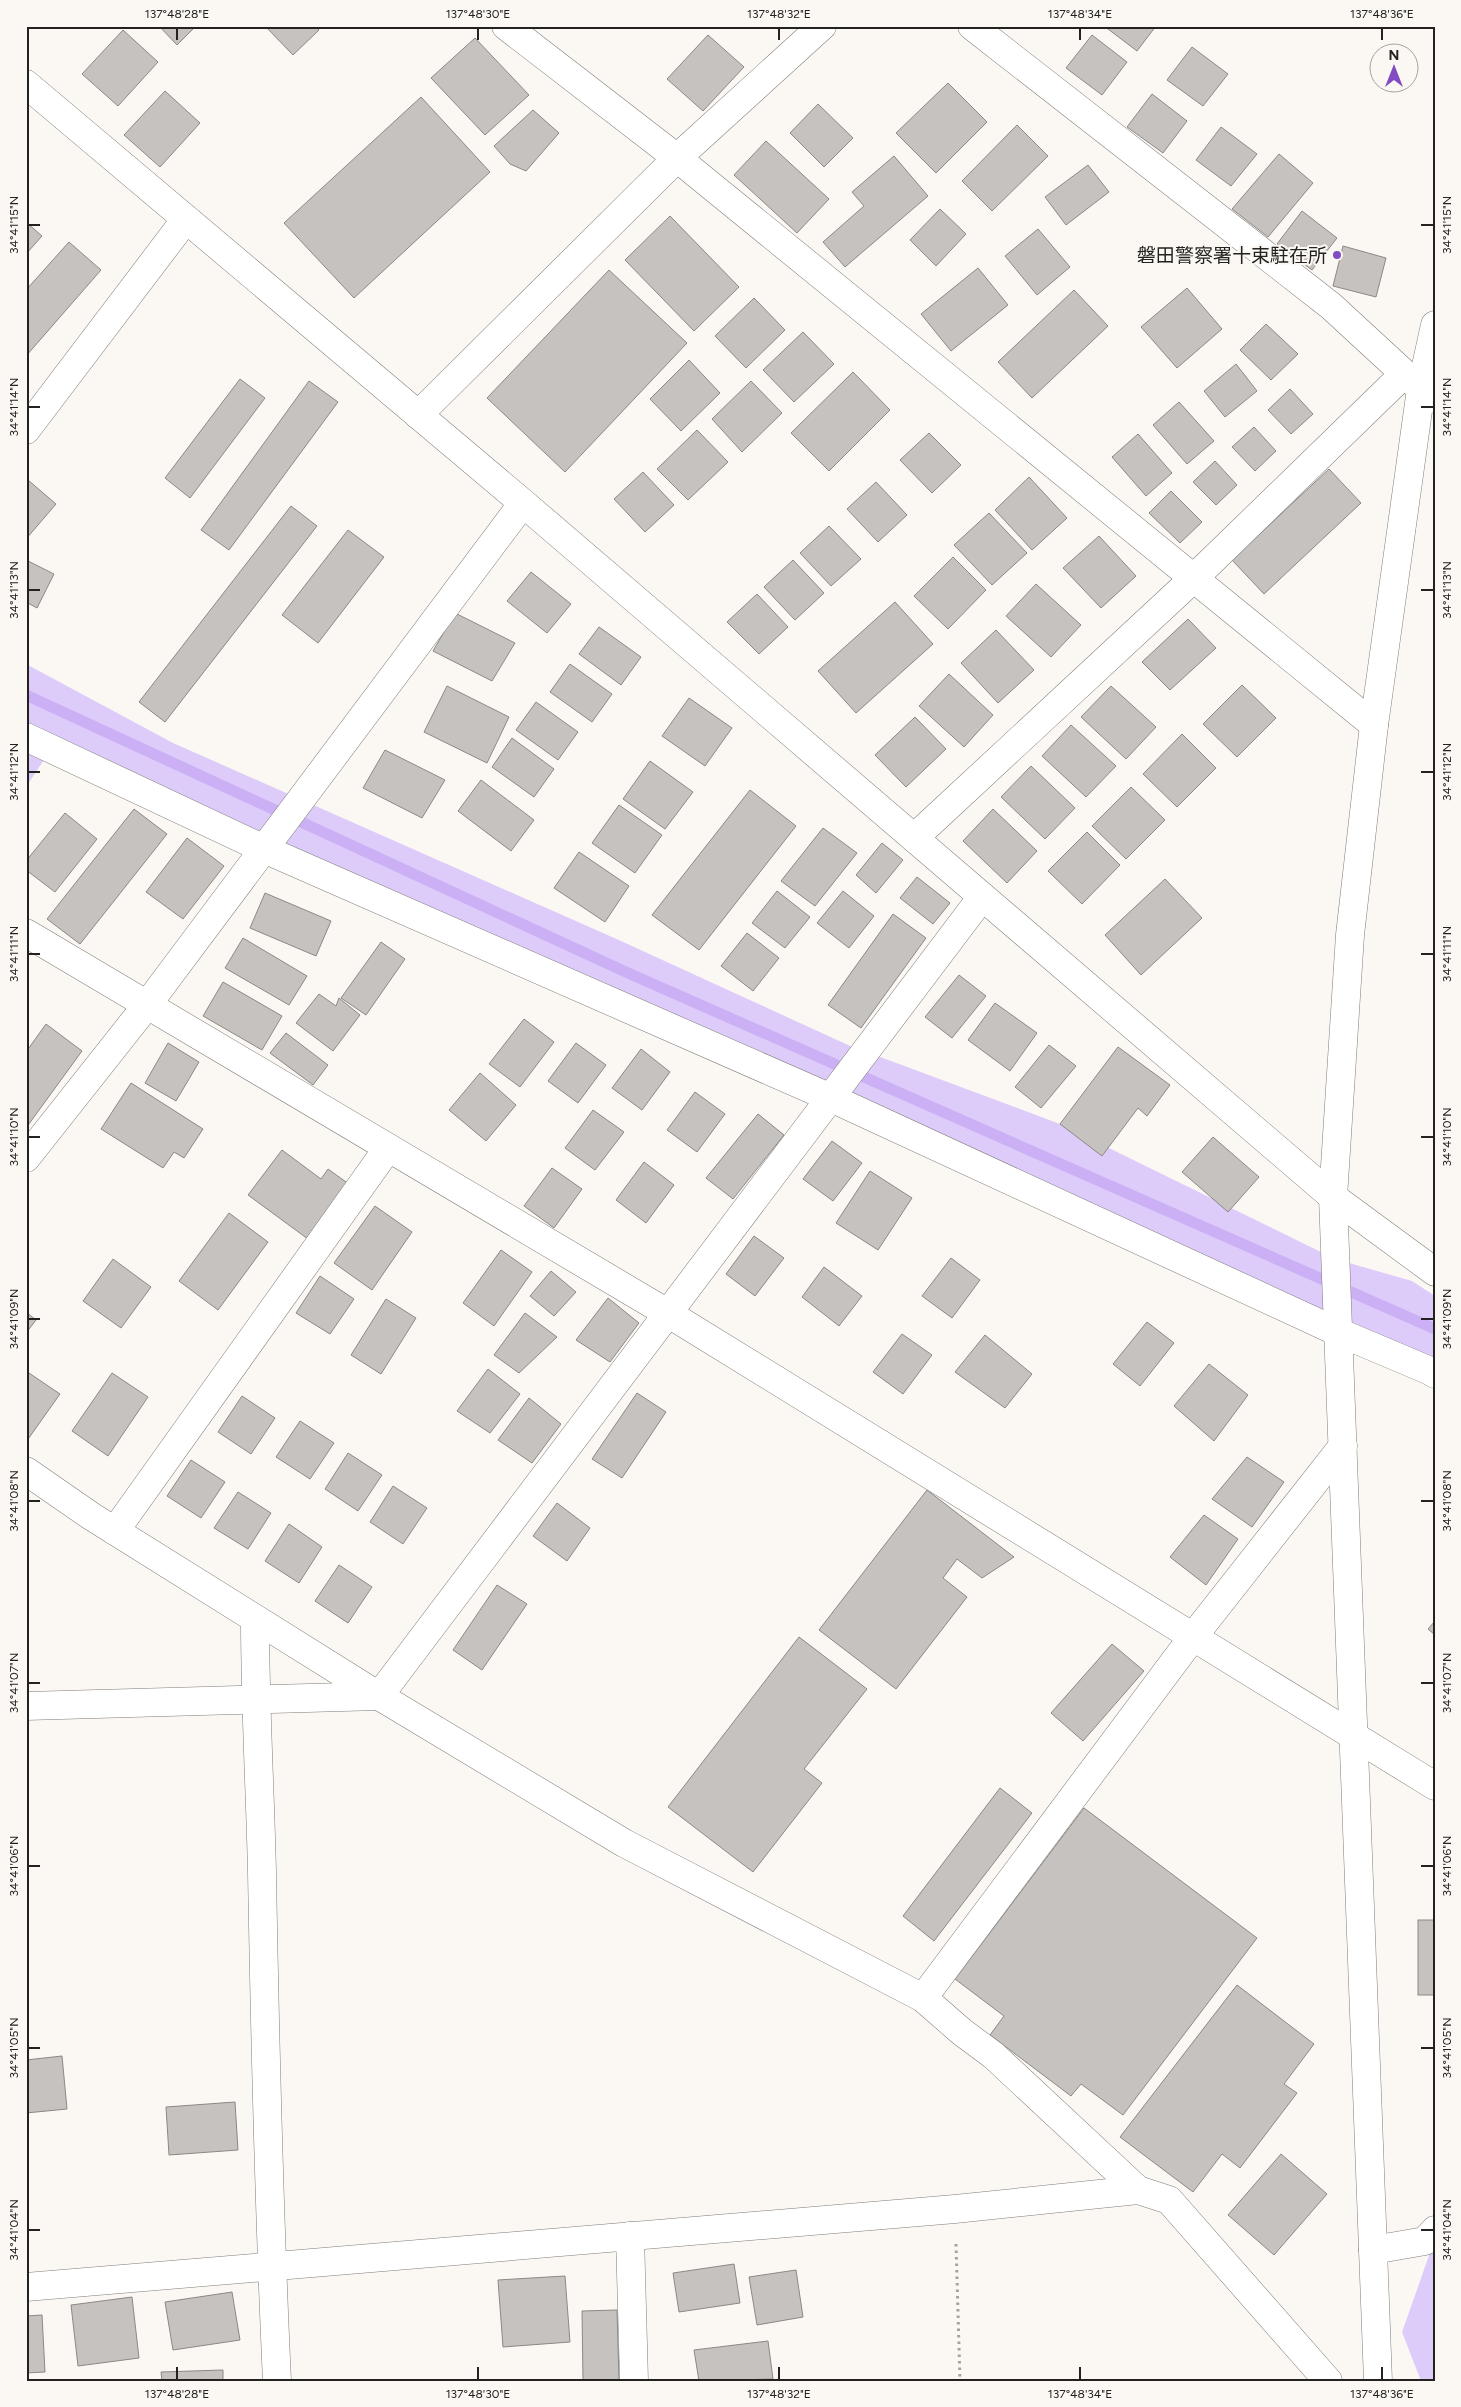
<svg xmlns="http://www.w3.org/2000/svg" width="1461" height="2407" font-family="Figtree,'Noto Sans JP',sans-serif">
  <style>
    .green { fill: #ddcbfa }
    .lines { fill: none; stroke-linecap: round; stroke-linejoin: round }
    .stream { stroke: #cbb0f5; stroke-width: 11 }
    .building { fill: #c5c2bf; stroke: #8b8885 }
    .minor-casing { stroke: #807d7a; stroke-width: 29 }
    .tertiary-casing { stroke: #807d7a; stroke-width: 29 }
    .path { stroke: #a4a29f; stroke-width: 3; stroke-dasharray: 2.5 4; stroke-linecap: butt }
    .minor { stroke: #fff; stroke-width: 28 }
    .tertiary { stroke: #fff; stroke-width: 28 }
    .ticks { fill: none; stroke: #232220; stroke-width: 2 }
    .poi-dot { fill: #834bc2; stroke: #fbf8f4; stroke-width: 2 }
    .labels { text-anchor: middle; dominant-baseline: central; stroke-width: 4; stroke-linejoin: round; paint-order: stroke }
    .poi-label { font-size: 19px; fill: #232220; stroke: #fbf8f4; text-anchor: end }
    .neatline { fill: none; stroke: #232220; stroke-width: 2 }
    .ticks-label { font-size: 12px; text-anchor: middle; fill: #232220 }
  </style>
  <rect width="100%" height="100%" fill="#fbf8f4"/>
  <g class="green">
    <path d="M26,664L173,743L621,941L848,1045L1060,1124L1335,1259L1412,1281L1435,1296V1374L51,749L26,787Z"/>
    <path d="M1435,2246V2381H1421L1402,2332L1431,2250Z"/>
  </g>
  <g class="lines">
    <path class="stream" d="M26,695L628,973L1435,1329"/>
  </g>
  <g class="building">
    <path d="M159,26H196L177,45Z"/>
    <path d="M265,26H316L319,30L293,55Z"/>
    <path d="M1104,26H1156L1137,51Z"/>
    <path d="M123,30L158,62L118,106L82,74Z"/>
    <path d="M708,35L744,67L703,111L667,79Z"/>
    <path d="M1092,35L1127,62L1102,95L1066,68Z"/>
    <path d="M475,38L529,95L485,135L431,78Z"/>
    <path d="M1192,47L1228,74L1203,106L1167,80Z"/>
    <path d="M948,83L987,122L936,173L896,133Z"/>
    <path d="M165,91L200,123L160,167L124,135Z"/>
    <path d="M1152,94L1187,121L1163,153L1127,127Z"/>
    <path d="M421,97L490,172L354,298L284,223Z"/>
    <path d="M818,104L853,138L824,167L790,133Z"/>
    <path d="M533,110L559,133L526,171L510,164L494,146Z"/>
    <path d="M1017,125L1048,156L992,211L962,181Z"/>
    <path d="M1221,127L1257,154L1231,186L1196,160Z"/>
    <path d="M766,141L829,199L797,233L734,175Z"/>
    <path d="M1279,154L1313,183L1268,237L1232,209Z"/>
    <path d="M894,156L928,196L845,267L823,242L864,206L852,192Z"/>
    <path d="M1088,165L1109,192L1066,225L1045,197Z"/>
    <path d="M940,209L966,234L936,266L910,240Z"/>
    <path d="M1302,211L1337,238L1312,270L1277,244Z"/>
    <path d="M670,216L739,287L694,331L625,260Z"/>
    <path d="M26,222L42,236L26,254Z"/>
    <path d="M1038,229L1070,267L1037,295L1005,256Z"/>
    <path d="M69,242L101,270L26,356V290Z"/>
    <path d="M1343,246L1386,258L1376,297L1333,286Z"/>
    <path d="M978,268L1008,305L951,351L921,314Z"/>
    <path d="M609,270L687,343L565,472L487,398Z"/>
    <path d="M1187,288L1222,329L1177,368L1141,327Z"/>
    <path d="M1074,290L1108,326L1032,398L998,362Z"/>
    <path d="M754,298L785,330L746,368L715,336Z"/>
    <path d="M1266,324L1298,354L1271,380L1240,350Z"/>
    <path d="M803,332L834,364L794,402L763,370Z"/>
    <path d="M689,360L720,393L681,431L650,399Z"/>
    <path d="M1236,364L1257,391L1225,417L1204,391Z"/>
    <path d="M853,372L890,410L829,471L791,433Z"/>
    <path d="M240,379L265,398L190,498L165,478Z"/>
    <path d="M309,381L338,402L229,550L201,530Z"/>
    <path d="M751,381L782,413L742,452L712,419Z"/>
    <path d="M1290,389L1313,414L1291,434L1268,410Z"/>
    <path d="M1179,402L1214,441L1187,464L1153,425Z"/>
    <path d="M1254,427L1276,451L1255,471L1232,447Z"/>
    <path d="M697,430L728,462L688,500L657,469Z"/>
    <path d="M929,433L961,465L932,493L900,460Z"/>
    <path d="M1138,434L1172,473L1146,496L1112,457Z"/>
    <path d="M1215,461L1237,485L1216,505L1193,482Z"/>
    <path d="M1329,469L1361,503L1264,594L1232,560Z"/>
    <path d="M643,472L674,505L645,532L614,499Z"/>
    <path d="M1029,477L1067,518L1032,550L995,510Z"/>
    <path d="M28,480L56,504L26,539V482Z"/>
    <path d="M876,482L907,515L878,542L847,509Z"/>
    <path d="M1171,491L1202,522L1180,543L1149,513Z"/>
    <path d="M291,506L317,526L165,722L139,702Z"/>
    <path d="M989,513L1027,553L992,585L954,545Z"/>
    <path d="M829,526L861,559L831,586L800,553Z"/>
    <path d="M348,530L384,557L318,643L282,615Z"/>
    <path d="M1099,536L1136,576L1101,608L1063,568Z"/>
    <path d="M953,557L986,590L948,629L914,596Z"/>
    <path d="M26,560L54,574L37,608L26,602Z"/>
    <path d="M793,560L824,593L795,620L764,587Z"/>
    <path d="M531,572L571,604L547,633L507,601Z"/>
    <path d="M1036,584L1081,625L1051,657L1006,616Z"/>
    <path d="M757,594L788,627L759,654L727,622Z"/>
    <path d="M895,602L933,644L856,713L818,671Z"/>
    <path d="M455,613L515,643L492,681L433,651Z"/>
    <path d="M1188,619L1216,648L1170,690L1142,662Z"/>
    <path d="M599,627L641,657L621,685L579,654Z"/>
    <path d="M996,630L1034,670L998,703L961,663Z"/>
    <path d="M570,664L612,694L592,722L550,692Z"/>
    <path d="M949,674L993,715L964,747L919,706Z"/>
    <path d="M1242,685L1276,718L1237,757L1203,724Z"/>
    <path d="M447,686L509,717L487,763L424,732Z"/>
    <path d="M1111,686L1156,727L1126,759L1081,717Z"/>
    <path d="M689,698L732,728L705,766L662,736Z"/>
    <path d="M536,702L578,732L558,760L516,730Z"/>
    <path d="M915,717L946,749L906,787L875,755Z"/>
    <path d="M1071,725L1116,766L1086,797L1042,756Z"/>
    <path d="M1182,734L1216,768L1177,807L1143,774Z"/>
    <path d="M512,738L554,769L534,797L492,767Z"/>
    <path d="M385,750L445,780L422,818L363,788Z"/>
    <path d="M650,761L693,792L665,829L623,799Z"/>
    <path d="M1031,766L1075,808L1045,839L1001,797Z"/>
    <path d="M481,780L534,820L511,851L458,811Z"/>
    <path d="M1131,787L1165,820L1126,859L1092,826Z"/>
    <path d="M750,790L796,826L699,950L652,915Z"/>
    <path d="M619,805L662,835L635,873L592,843Z"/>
    <path d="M134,809L167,834L80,944L47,919Z"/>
    <path d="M993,809L1037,851L1007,883L963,841Z"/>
    <path d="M65,813L97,839L55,892L26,870V861Z"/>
    <path d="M823,828L857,853L815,906L781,881Z"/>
    <path d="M1087,832L1120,865L1082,904L1048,871Z"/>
    <path d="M187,838L224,866L183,919L146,892Z"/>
    <path d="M882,843L903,860L876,893L856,875Z"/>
    <path d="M579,852L629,886L605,922L554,888Z"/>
    <path d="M917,877L950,903L933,924L900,898Z"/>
    <path d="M1165,879L1202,918L1141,975L1105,935Z"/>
    <path d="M777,891L810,917L785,948L752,923Z"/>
    <path d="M843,891L874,916L849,948L817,923Z"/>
    <path d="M265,893L331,921L316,956L250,928Z"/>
    <path d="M893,914L926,938L861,1028L828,1005Z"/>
    <path d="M747,933L779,958L753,991L721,966Z"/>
    <path d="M243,938L307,976L289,1005L225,968Z"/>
    <path d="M381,942L405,959L366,1015L341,998Z"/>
    <path d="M959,975L986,996L952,1038L925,1017Z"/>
    <path d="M223,982L282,1016L262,1050L203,1016Z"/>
    <path d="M319,994L336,1006L339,998L360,1015L333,1051L296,1023Z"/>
    <path d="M995,1003L1037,1033L1010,1071L968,1040Z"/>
    <path d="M524,1019L554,1042L520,1087L489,1064Z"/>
    <path d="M46,1024L82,1051L26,1128V1052Z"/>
    <path d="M286,1033L328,1065L313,1085L270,1053Z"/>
    <path d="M168,1043L199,1062L176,1101L145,1083Z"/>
    <path d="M576,1043L606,1065L578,1103L548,1081Z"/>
    <path d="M1049,1045L1076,1066L1041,1108L1015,1087Z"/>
    <path d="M1118,1047L1170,1085L1147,1116L1138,1108L1102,1156L1060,1124Z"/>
    <path d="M641,1049L670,1072L642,1110L612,1088Z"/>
    <path d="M480,1073L516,1105L486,1141L449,1110Z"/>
    <path d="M131,1083L203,1129L184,1158L174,1152L163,1168L101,1129Z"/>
    <path d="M695,1092L725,1114L697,1152L667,1130Z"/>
    <path d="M593,1110L624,1132L595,1170L565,1148Z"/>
    <path d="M758,1114L784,1135L733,1199L706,1178Z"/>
    <path d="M1213,1137L1259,1177L1228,1212L1182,1172Z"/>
    <path d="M832,1141L862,1163L833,1201L803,1179Z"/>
    <path d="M282,1150L321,1179L328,1169L353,1187L312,1242L248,1195Z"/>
    <path d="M644,1162L674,1185L646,1223L616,1200Z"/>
    <path d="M552,1168L582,1189L554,1228L524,1206Z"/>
    <path d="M870,1171L912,1198L878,1250L836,1223Z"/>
    <path d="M375,1206L412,1232L372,1290L334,1263Z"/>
    <path d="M229,1213L268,1242L218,1310L179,1281Z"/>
    <path d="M754,1236L784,1258L755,1296L726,1274Z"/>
    <path d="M501,1250L532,1272L494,1326L463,1303Z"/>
    <path d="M951,1258L980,1280L952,1318L922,1296Z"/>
    <path d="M113,1259L151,1287L121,1328L83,1301Z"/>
    <path d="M824,1267L862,1296L839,1326L802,1297Z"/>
    <path d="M551,1271L576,1292L554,1316L530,1296Z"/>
    <path d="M320,1276L354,1299L330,1334L296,1313Z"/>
    <path d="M608,1298L639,1323L610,1362L576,1340Z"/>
    <path d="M386,1299L416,1318L381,1374L351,1355Z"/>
    <path d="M26,1312L36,1320L26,1333Z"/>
    <path d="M525,1313L557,1337L519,1373L494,1355Z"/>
    <path d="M1147,1322L1174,1343L1140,1386L1113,1364Z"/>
    <path d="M902,1334L932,1355L903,1394L873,1372Z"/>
    <path d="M985,1335L1032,1374L1005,1408L955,1372Z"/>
    <path d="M1209,1364L1248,1395L1214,1441L1174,1406Z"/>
    <path d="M488,1369L520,1394L490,1433L457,1411Z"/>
    <path d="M26,1371L60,1394L26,1442Z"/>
    <path d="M112,1373L148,1397L108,1456L72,1431Z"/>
    <path d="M637,1393L666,1412L622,1478L592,1459Z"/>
    <path d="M242,1396L275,1418L251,1454L218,1432Z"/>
    <path d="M529,1398L561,1424L532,1463L498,1440Z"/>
    <path d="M300,1421L334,1443L310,1479L276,1457Z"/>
    <path d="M348,1453L382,1475L358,1511L325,1489Z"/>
    <path d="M1247,1457L1284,1482L1252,1527L1212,1499Z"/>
    <path d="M191,1460L225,1482L201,1518L167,1496Z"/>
    <path d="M393,1486L427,1508L403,1544L370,1522Z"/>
    <path d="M927,1490L1014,1557L982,1578L957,1559L943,1578L967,1597L896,1689L819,1630Z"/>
    <path d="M238,1492L271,1513L248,1549L214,1528Z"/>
    <path d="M557,1503L590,1528L567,1561L533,1536Z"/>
    <path d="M1204,1515L1238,1539L1206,1585L1170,1557Z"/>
    <path d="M289,1524L322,1547L299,1583L265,1561Z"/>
    <path d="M339,1565L372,1587L348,1623L315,1601Z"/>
    <path d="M497,1585L527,1604L482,1670L453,1650Z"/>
    <path d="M1435,1621V1635L1428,1629Z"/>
    <path d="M799,1637L867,1689L804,1769L822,1783L753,1872L668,1807Z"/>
    <path d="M1112,1644L1144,1671L1083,1741L1051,1713Z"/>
    <path d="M1000,1788L1032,1813L934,1941L903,1916Z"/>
    <path d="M1084,1808L1257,1938L1123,2115L1081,2084L1071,2096L990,2035L1004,2016L955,1979Z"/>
    <rect x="1418" y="1920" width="17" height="75"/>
    <path d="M1237,1985L1314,2044L1284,2084L1297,2093L1240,2168L1222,2154L1193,2192L1120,2137Z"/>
    <path d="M62,2056L67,2109L26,2113V2060Z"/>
    <path d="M235,2102L238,2150L169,2155L166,2107Z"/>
    <path d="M1281,2154L1327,2194L1274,2255L1228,2215Z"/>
    <path d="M734,2264L740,2303L679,2312L673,2273Z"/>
    <path d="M796,2270L803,2317L757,2325L749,2277Z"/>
    <path d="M565,2276L570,2342L503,2347L498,2280Z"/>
    <path d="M232,2292L240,2340L173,2350L165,2302Z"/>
    <path d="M132,2297L139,2358L78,2366L71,2305Z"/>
    <path d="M617,2310L619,2381H583L582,2311Z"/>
    <path d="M42,2315L45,2372L26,2373V2316Z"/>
    <path d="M768,2341L773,2379L699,2381L694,2350Z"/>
    <path d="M223,2370V2381H162L161,2372Z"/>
  </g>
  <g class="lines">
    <defs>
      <g id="minor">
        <path d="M506,26L677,158L1374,725"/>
        <path d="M972,26L1331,306L1421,389L1435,399"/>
        <path d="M418,415L677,158L822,26"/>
        <path d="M26,430L186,219"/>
        <path d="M26,737L264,849L831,1098L1338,1332L1428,1370L1435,1374"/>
        <path d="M914,838L1194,578L1404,374"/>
        <path d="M26,933L669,1314L1435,1786"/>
        <path d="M26,1158L147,1005L523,503"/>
        <path d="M115,1531L388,1148"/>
        <path d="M255,1619C255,1703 260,1787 262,1872C265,2041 269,2211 277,2381"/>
        <path d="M26,1706L379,1696L982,897"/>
        <path d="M923,1998L1192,1638L1343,1446"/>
        <path d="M630,2236L634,2381"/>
        <path d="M1373,2250L1425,2241L1435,2230"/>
        <path d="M26,2287L955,2209L1138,2190"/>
      </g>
      <g id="tertiary">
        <path d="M26,84L523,503L1333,1197L1435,1272"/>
        <path d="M26,1471L91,1516L379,1696L624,1843L923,1998L962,2032L993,2055L1138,2190L1169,2200L1328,2381"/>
        <path d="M1378,2381L1333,1197L1350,935L1374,725L1421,389L1435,325"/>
      </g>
    </defs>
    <use href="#minor" class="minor-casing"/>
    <use href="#tertiary" class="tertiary-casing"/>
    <path class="path" d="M956,2244L960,2381"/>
    <use href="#minor" class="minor"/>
    <use href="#tertiary" class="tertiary"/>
  </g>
  <path class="ticks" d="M177,28V40M478,28V40M779,28V40M1080,28V40M1382,28V40M28,225H40M1421,225H1434M28,407H40M1421,407H1434M28,590H40M1421,590H1434M28,772H40M1421,772H1434M28,954H40M1421,954H1434M28,1137H40M1421,1137H1434M28,1319H40M1421,1319H1434M28,1501H40M1421,1501H1434M28,1683H40M1421,1683H1434M28,1866H40M1421,1866H1434M28,2048H40M1421,2048H1434M28,2230H40M1421,2230H1434M177,2367V2380M478,2367V2380M779,2367V2380M1080,2367V2380M1382,2367V2380"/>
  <circle class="poi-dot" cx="1337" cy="255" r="5"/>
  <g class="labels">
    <g class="poi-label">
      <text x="1327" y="255">磐田警察署十束駐在所</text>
    </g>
  </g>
  <rect width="1461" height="2407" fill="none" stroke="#fbf8f4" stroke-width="55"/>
  <g transform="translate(1394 68)"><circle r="24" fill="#fbf8f4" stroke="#a5a29f"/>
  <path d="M0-4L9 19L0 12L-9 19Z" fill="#834bc2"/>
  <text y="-8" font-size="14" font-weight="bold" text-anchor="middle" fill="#232220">N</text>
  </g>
  <rect x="28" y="28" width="1406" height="2352" class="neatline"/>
  <g class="ticks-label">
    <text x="177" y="18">137°48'28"E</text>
    <text x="478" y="18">137°48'30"E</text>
    <text x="779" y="18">137°48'32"E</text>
    <text x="1080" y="18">137°48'34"E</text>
    <text x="1382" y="18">137°48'36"E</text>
    <text transform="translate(14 225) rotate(-90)" y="4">34°41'15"N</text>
    <text transform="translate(1447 225) rotate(-90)" y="4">34°41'15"N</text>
    <text transform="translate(14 407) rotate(-90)" y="4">34°41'14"N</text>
    <text transform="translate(1447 407) rotate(-90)" y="4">34°41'14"N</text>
    <text transform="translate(14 590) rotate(-90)" y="4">34°41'13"N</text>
    <text transform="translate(1447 590) rotate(-90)" y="4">34°41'13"N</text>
    <text transform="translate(14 772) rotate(-90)" y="4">34°41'12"N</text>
    <text transform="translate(1447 772) rotate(-90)" y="4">34°41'12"N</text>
    <text transform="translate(14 954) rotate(-90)" y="4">34°41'11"N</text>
    <text transform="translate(1447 954) rotate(-90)" y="4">34°41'11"N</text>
    <text transform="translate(14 1137) rotate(-90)" y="4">34°41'10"N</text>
    <text transform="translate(1447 1137) rotate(-90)" y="4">34°41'10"N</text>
    <text transform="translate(14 1319) rotate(-90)" y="4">34°41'09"N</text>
    <text transform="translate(1447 1319) rotate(-90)" y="4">34°41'09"N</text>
    <text transform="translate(14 1501) rotate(-90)" y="4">34°41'08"N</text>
    <text transform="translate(1447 1501) rotate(-90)" y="4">34°41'08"N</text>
    <text transform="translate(14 1683) rotate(-90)" y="4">34°41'07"N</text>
    <text transform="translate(1447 1683) rotate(-90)" y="4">34°41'07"N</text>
    <text transform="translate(14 1866) rotate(-90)" y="4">34°41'06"N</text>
    <text transform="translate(1447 1866) rotate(-90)" y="4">34°41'06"N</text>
    <text transform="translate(14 2048) rotate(-90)" y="4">34°41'05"N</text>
    <text transform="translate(1447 2048) rotate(-90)" y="4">34°41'05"N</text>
    <text transform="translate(14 2230) rotate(-90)" y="4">34°41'04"N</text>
    <text transform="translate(1447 2230) rotate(-90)" y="4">34°41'04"N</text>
    <text x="177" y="2398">137°48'28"E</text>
    <text x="478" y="2398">137°48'30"E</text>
    <text x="779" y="2398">137°48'32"E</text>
    <text x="1080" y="2398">137°48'34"E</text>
    <text x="1382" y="2398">137°48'36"E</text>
  </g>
</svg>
